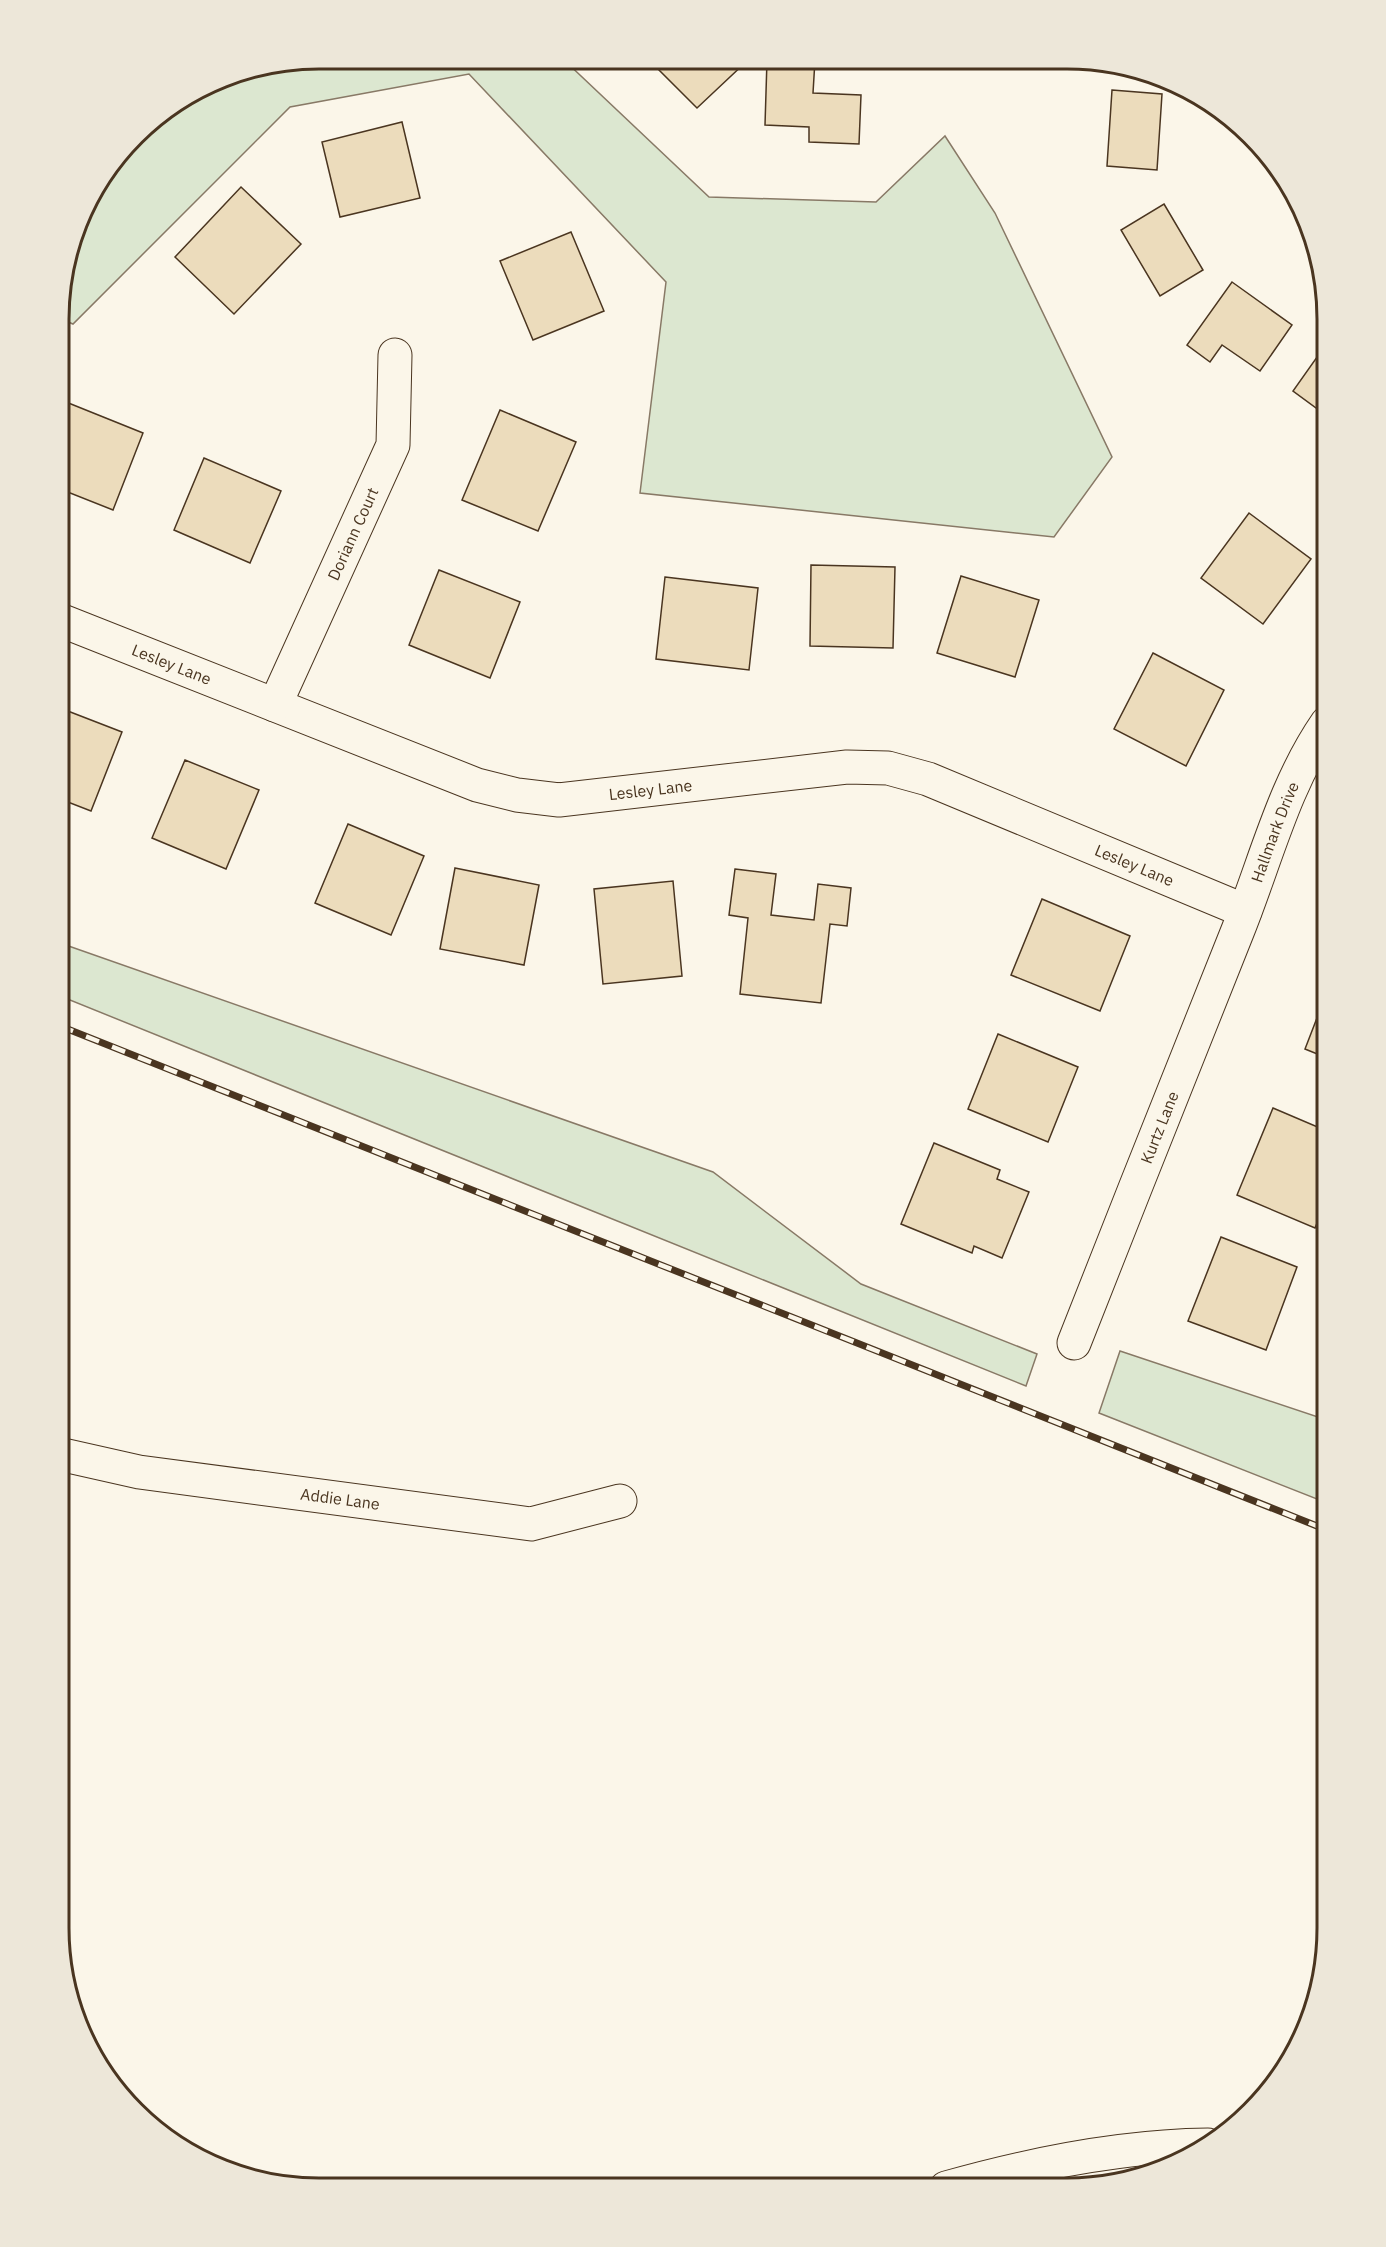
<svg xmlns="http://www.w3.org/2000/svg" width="1386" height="2247" font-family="'IBM Plex Sans',sans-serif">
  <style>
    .green { fill: #dce7d0; stroke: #887966; stroke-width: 1.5 }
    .building { fill: #ecdcbc; stroke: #4a3520; stroke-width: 1.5 }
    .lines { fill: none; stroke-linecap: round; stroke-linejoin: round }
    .street-casing { stroke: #4a3520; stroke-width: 35 }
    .street { stroke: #fbf6e9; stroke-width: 33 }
    .rail-casing { stroke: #4a3520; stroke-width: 7 }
    .rail { stroke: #fbf6e9; stroke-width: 4.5; stroke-dasharray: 14; stroke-linecap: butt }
    .labels { text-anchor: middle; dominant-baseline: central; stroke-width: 4.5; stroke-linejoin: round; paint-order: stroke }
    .street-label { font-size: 16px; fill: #4a3520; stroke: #fbf6e9 }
    .rim { fill: none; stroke: #4a3520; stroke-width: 3 }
  </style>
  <rect width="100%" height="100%" fill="#fbf6e9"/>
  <g class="green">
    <path d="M319,59H563L709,197L876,202L945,136L995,213L1112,457L1054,537L640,493L666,282L469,74L290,107L73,324L61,319V285L85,203L147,123L219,78Z"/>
    <path d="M60,943L713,1172L861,1284L1037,1354L1026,1386L60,996Z"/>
    <path d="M1120,1351L1327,1420V1503L1099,1413Z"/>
  </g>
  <g class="building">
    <path d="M670,60H748L697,108L659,70Z"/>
    <path d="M767,60H815L813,93L861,95L859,144L809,142V127L765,125Z"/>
    <path d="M1112,90L1162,94L1157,170L1107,166Z"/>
    <path d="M402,122L420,198L340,217L322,142Z"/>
    <path d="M241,187L301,244L234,314L175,257Z"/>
    <path d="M1164,204L1203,270L1160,296L1121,230Z"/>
    <path d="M571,232L604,311L533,340L500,261Z"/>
    <path d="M1232,282L1292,325L1260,371L1222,345L1210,362L1187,345Z"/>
    <path d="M1322,350L1327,354V416L1293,391Z"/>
    <path d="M61,400L143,433L113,510L60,489Z"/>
    <path d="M500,410L576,442L538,531L462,500Z"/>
    <path d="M204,458L281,491L250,563L174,530Z"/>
    <path d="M1249,513L1311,559L1263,624L1201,578Z"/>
    <path d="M811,565L895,567L893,648L810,646Z"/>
    <path d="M439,570L520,602L490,678L409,645Z"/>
    <path d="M961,576L1039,600L1015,677L937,653Z"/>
    <path d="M665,577L758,588L749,670L656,659Z"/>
    <path d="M1153,653L1224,690L1186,766L1114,729Z"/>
    <path d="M60,708L122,732L91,811L60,799Z"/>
    <path d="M185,760L259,790L226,869L152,838Z"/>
    <path d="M348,824L424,856L391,935L315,903Z"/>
    <path d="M455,868L539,885L524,965L440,949Z"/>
    <path d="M735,869L776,874L771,915L814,920L818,884L851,888L847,926L830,924L821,1003L740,994L748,918L729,915Z"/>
    <path d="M673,881L682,976L603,984L594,889Z"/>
    <path d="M1042,899L1130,936L1100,1011L1011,975Z"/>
    <path d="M1327,992V1058L1305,1049Z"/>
    <path d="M998,1034L1078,1067L1048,1142L968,1109Z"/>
    <path d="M1273,1108L1327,1131V1199L1315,1228L1237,1195Z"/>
    <path d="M934,1143L1000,1170L997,1179L1029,1192L1002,1258L974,1246L972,1253L901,1224Z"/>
    <path d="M1221,1237L1297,1267L1266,1350L1188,1321Z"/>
  </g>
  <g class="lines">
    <defs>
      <g id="street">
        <path id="s1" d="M60,620L477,785L517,795L559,800L847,767L888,768L928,779L1245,911"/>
        <path id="s2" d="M275,705L393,445L395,355"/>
        <path id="s3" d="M1074,1343C1128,1205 1183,1068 1238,930C1266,860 1284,785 1327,723"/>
        <path id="s4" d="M59,1454L139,1472L531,1524L620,1501"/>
        <path d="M946,2188C1031,2164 1119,2146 1208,2145"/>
      </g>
    </defs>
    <use href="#street" class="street-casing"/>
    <use href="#street" class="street"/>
    <defs>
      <path id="rail" d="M60,1026L1327,1530"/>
    </defs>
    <use href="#rail" class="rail-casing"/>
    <use href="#rail" class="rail"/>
  </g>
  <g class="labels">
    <g class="street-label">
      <text stroke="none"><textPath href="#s2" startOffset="188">Doriann Court</textPath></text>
      <text stroke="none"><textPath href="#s1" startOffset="120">Lesley Lane</textPath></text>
      <text stroke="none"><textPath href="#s1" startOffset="624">Lesley Lane</textPath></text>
      <text stroke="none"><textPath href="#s3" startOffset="549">Hallmark Drive</textPath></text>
      <text stroke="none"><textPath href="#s1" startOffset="1128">Lesley Lane</textPath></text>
      <text stroke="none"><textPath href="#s3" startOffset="232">Kurtz Lane</textPath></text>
      <text stroke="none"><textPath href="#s4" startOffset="285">Addie Lane</textPath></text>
    </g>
  </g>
  <path d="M0 0H1386V2247H0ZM319 69H1067A250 250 0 0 1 1317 319V1928A250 250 0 0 1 1067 2178H319A250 250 0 0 1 69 1928V319A250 250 0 0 1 319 69Z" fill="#ede7d9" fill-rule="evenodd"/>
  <path class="rim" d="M319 69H1067A250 250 0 0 1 1317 319V1928A250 250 0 0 1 1067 2178H319A250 250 0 0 1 69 1928V319A250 250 0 0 1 319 69Z"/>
</svg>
